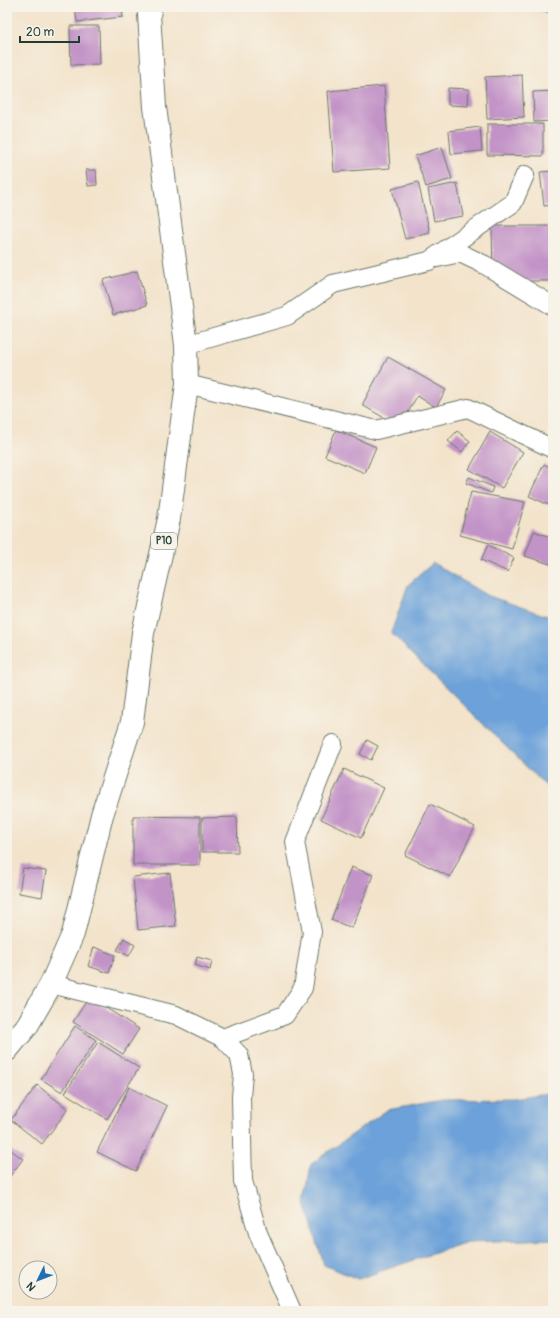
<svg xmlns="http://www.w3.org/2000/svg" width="560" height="1318" font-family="Pangolin,sans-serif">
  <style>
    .water { fill: #6ca1d9; stroke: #466f86 }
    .building { fill: #c293c7 }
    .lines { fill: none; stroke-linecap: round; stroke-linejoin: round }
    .street-casing { stroke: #697769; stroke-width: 20 }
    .primary-casing { stroke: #697769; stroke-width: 24 }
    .street { stroke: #fff; stroke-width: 18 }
    .primary { stroke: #fff; stroke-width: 22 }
    .labels { text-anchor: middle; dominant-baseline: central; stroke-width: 3; stroke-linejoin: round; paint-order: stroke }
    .shield { fill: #f7f3e8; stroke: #60746a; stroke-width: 1 }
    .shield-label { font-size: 10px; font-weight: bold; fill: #1f3d34 }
  </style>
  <rect width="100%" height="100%" fill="#f7f3e8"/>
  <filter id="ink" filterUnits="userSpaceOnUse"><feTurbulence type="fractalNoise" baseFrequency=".025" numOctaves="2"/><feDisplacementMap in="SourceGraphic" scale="8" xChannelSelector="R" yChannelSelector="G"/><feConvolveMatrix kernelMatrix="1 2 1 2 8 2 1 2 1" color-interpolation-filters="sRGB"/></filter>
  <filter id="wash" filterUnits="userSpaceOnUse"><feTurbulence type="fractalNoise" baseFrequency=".012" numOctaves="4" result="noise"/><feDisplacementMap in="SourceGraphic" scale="16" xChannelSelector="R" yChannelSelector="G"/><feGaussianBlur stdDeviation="0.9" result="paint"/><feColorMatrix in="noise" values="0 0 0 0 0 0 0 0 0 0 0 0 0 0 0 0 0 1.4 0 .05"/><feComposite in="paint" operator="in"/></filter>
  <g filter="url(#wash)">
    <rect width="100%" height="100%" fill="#f3e3cb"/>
    <g class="water">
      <path d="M433,563L486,595L553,618V793L391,633L408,585Z"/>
      <path d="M553,1093V1239L467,1242L358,1279L324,1265L305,1203L311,1164L387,1110L442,1100L515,1099Z"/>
    </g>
    <g id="blocks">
      <g class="building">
        <path d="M75,7H122L123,17L77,22Z"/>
        <path d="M495,7H549V12Z"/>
        <path d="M70,26H99L100,64L71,65Z"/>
        <path d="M522,75L524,117L487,119L485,77Z"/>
        <path d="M384,86L390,168L334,172L328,91Z"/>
        <path d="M448,88L469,89L468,106L448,105Z"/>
        <path d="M553,91V121L534,122L533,92Z"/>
        <path d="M487,124H543V156L487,155Z"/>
        <path d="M480,127L482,151L451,154L449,131Z"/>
        <path d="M442,147L452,179L426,187L415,156Z"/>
        <path d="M86,170H96L97,185L88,186Z"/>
        <path d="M553,171V205L544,206L540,172Z"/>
        <path d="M418,182L430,233L405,239L392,189Z"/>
        <path d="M457,183L463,216L434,221L428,189Z"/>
        <path d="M492,226H551L552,281H493Z"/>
        <path d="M137,271L147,305L113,315L103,280Z"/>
        <path d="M388,357L446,390L436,407L417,396L400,427L362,405Z"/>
        <path d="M336,430L376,447L365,473L325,456Z"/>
        <path d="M457,431L470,441L462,452L448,441Z"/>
        <path d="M490,432L523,452L502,488L469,469Z"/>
        <path d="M544,464L553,469V507L529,496Z"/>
        <path d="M469,477L493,487L491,493L466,483Z"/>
        <path d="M471,492L525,502L512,549L460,535Z"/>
        <path d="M534,531L553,538V565L525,556Z"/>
        <path d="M488,545L514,558L508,572L481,560Z"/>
        <path d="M367,740L378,746L371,760L360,754Z"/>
        <path d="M344,769L384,788L361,838L321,819Z"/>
        <path d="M430,804L475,827L450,877L405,855Z"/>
        <path d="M133,816L200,817V865H133Z"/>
        <path d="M237,817L238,852H202V818Z"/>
        <path d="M351,867L373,875L352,928L331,920Z"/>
        <path d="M23,868L46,871L42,897L19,893Z"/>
        <path d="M170,873L176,926L138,930L133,877Z"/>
        <path d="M124,938L135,945L129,956L117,950Z"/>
        <path d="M94,947L115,955L109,973L88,966Z"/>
        <path d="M197,957L212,961L210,970L195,965Z"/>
        <path d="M89,997L139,1029L123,1054L73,1022Z"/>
        <path d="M75,1026L96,1040L62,1092L41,1079Z"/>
        <path d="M98,1042L139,1068L107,1119L65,1093Z"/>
        <path d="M37,1085L68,1109L42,1144L11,1120Z"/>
        <path d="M129,1087L167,1106L136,1171L97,1152Z"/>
        <path d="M7,1147L23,1159L7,1180Z"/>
      </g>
    </g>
  </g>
  <g filter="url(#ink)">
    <use href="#blocks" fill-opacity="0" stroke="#697769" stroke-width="1"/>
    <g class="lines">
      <defs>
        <g id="street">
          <path d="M437,258L460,253L485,265L553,306"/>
          <path d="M186,345L287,316L333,284L429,261L513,203L525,175"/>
          <path d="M187,384L376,430L468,408L553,449"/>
          <path d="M51,984L176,1015L223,1038L239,1055L243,1074L241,1097L243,1181L258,1233L292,1311"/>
          <path d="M223,1038L285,1015L303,988L312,932L295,842L333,744"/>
        </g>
        <path id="primary" d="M7,1050L27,1026L51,984L73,934L102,815L132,722L143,633L169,519L187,384L186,345L155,107L149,14L151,7"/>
      </defs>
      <use href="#street" class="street-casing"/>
      <use href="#primary" class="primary-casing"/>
      <use href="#street" class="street"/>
      <use href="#primary" class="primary"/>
    </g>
  </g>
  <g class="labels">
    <rect class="shield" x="151" y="533" width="26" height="16" rx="3"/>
    <g class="shield-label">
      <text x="164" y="541">P10</text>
    </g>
  </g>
  <rect width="560" height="1318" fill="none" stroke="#f7f3e8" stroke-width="24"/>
  <g transform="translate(38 1280) rotate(227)"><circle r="19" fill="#f7f3e8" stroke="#a1aaa0"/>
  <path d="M0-3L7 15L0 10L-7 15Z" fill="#1f6fb2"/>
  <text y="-6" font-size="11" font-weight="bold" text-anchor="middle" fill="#1f3d34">N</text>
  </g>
  <path d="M20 36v6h59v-6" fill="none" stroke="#1f3d34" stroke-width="2"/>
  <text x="26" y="36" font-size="12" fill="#1f3d34" stroke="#f7f3e8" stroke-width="3" paint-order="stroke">20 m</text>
</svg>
